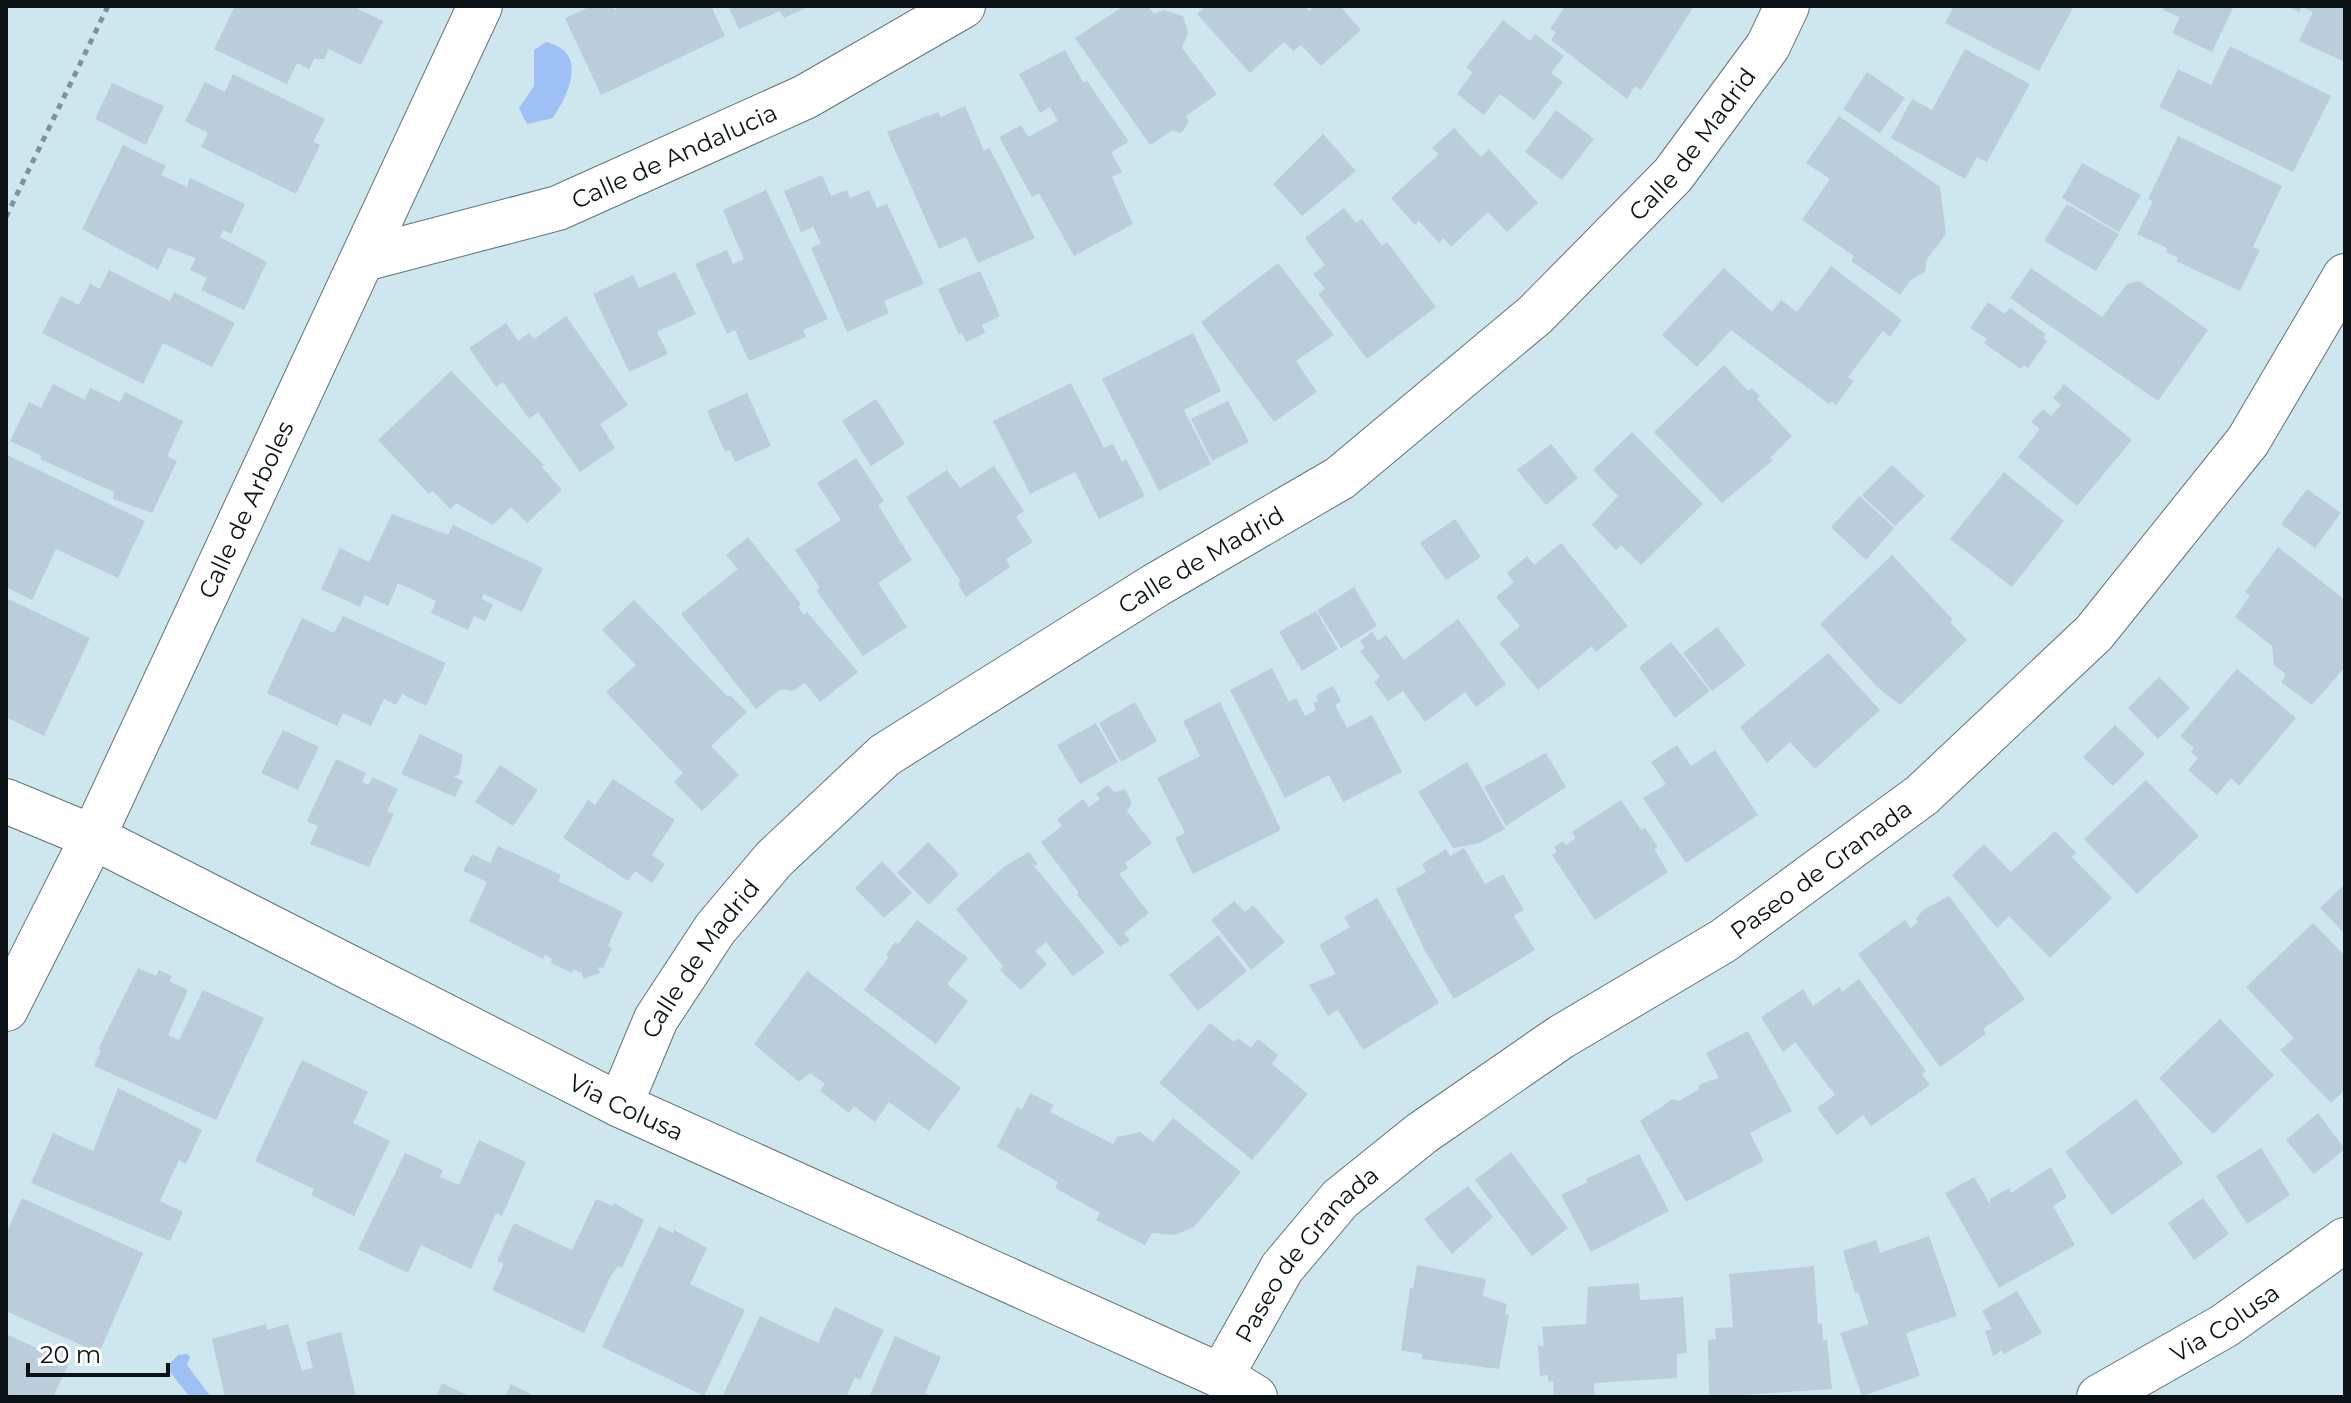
<svg xmlns="http://www.w3.org/2000/svg" width="2351" height="1403" font-family="Montserrat,sans-serif">
  <style>
    .water { fill: #9fc0f5 }
    .building { fill: #bbcddb }
    .lines { fill: none; stroke-linecap: round; stroke-linejoin: round }
    .street-casing { stroke: #5f747b; stroke-width: 46 }
    .path { stroke: #809298; stroke-width: 5; stroke-dasharray: 6 6; stroke-linecap: butt }
    .street { stroke: #fff; stroke-width: 44 }
    .labels { text-anchor: middle; dominant-baseline: central; stroke-width: 6; stroke-linejoin: round; paint-order: stroke }
    .street-label { font-size: 24px; fill: #0a1215; stroke: #fff }
  </style>
  <rect width="100%" height="100%" fill="#cee6ee"/>
  <g class="water">
    <path d="M546,42C588,52 570,92 553,118L527,124L519,108L534,86V50Z"/>
    <path d="M187,1354L190,1357L187,1365L211,1397H190L166,1367L178,1355Z"/>
  </g>
  <g class="building">
    <path d="M235,6H352L383,21L361,65L329,49L324,59H314L309,69L297,63L287,84L214,49Z"/>
    <path d="M591,6H612L614,10L621,6H711L725,36L601,95L565,18Z"/>
    <path d="M728,6H810L784,18L780,11L739,29Z"/>
    <path d="M1124,6H1148L1154,14L1164,10L1183,16L1188,33L1182,48L1217,94L1186,116L1189,121L1183,131L1178,133L1173,130L1150,145L1075,38Z"/>
    <path d="M1206,6H1304L1309,11L1315,6H1340L1361,30L1321,66L1301,45L1293,51L1284,42L1250,73L1197,14Z"/>
    <path d="M1565,6H1687L1692,9L1641,90L1635,86L1627,99L1551,40L1556,32L1550,29Z"/>
    <path d="M1954,6H2074L2039,71L1945,23Z"/>
    <path d="M2165,6H2234L2212,52L2172,33L2180,17L2163,10Z"/>
    <path d="M2286,6H2345V62L2299,41L2313,12L2302,7L2299,12Z"/>
    <path d="M1503,20L1530,41L1535,34L1564,56L1551,73L1563,82L1534,120L1500,94L1484,115L1457,94L1473,72L1466,68Z"/>
    <path d="M2230,46L2331,96L2293,172L2159,107L2178,69L2211,85Z"/>
    <path d="M1965,49L2030,84L1987,162L1977,157L1965,179L1891,138L1912,99L1932,110Z"/>
    <path d="M1065,50L1083,82L1087,81L1129,142L1111,152L1122,172L1112,177L1133,224L1074,256L1039,193L1032,197L999,137L1021,125L1028,137L1058,121L1050,107L1040,113L1019,74Z"/>
    <path d="M1867,72L1905,98L1880,133L1843,109Z"/>
    <path d="M233,74L325,119L313,142L320,145L296,194L201,147L208,133L185,121L205,82L225,92Z"/>
    <path d="M112,83L164,106L146,145L95,119Z"/>
    <path d="M965,106L984,151L989,148L999,166L1035,238L978,263L966,237L939,249L887,132L938,112L941,117Z"/>
    <path d="M1556,110L1594,139L1562,180L1525,152Z"/>
    <path d="M1839,116L1940,187L1946,234L1927,259L1925,272L1911,280L1900,295L1851,261L1854,256L1802,220L1830,179L1806,163Z"/>
    <path d="M1454,128L1481,157L1489,149L1538,203L1507,232L1488,212L1451,247L1443,238L1439,243L1419,221L1415,225L1391,198L1439,154L1432,148Z"/>
    <path d="M1323,134L1356,171L1302,216L1273,184Z"/>
    <path d="M2178,136L2282,186L2253,247L2260,250L2240,291L2176,261L2178,258L2166,252L2167,248L2137,234L2153,201L2148,199Z"/>
    <path d="M123,145L166,166L161,175L187,187L190,178L245,204L231,234L223,230L220,237L267,262L244,310L201,290L207,278L190,270L196,258L168,248L158,270L82,229Z"/>
    <path d="M2082,163L2141,195L2119,232L2062,198Z"/>
    <path d="M822,175L831,196L847,190L850,198L869,190L877,208L887,204L924,284L884,301L889,313L847,332L811,248L821,243L813,227L801,232L784,191Z"/>
    <path d="M766,190L828,319L803,330L806,337L749,361L735,330L727,334L695,264L727,250L733,264L744,259L723,210Z"/>
    <path d="M2067,204L2119,234L2096,271L2044,241Z"/>
    <path d="M1344,208L1356,223L1362,219L1382,246L1387,242L1436,307L1367,359L1318,294L1325,289L1313,274L1325,265L1305,238Z"/>
    <path d="M1278,263L1334,335L1296,361L1317,392L1274,422L1201,322Z"/>
    <path d="M1831,266L1902,320L1890,337L1883,331L1848,377L1854,381L1836,405L1831,401L1829,404L1731,330L1697,367L1662,335L1724,268L1772,312L1781,300L1797,312Z"/>
    <path d="M2031,268L2102,317L2127,284L2139,281L2208,330L2158,401L2010,298Z"/>
    <path d="M109,270L170,301L174,292L235,323L212,367L163,343L143,384L42,333L61,296L79,305L90,284L100,289Z"/>
    <path d="M980,271L1000,316L982,325L985,333L966,342L962,333L959,335L938,289Z"/>
    <path d="M675,272L696,314L657,332L668,354L629,372L593,294L633,275L639,288Z"/>
    <path d="M1988,302L2005,314L2010,308L2046,334L2043,338L2047,341L2028,368L2024,365L2021,369L1984,343L1987,339L1970,328Z"/>
    <path d="M566,316L628,405L600,424L615,448L580,472L538,412L529,419L503,382L496,387L469,348L506,323L518,341L529,333L534,339Z"/>
    <path d="M1193,333L1221,391L1184,410L1211,464L1159,491L1102,379Z"/>
    <path d="M1724,365L1748,391L1751,388L1760,396L1757,399L1792,436L1770,458L1773,460L1722,503L1654,432Z"/>
    <path d="M451,371L544,465L542,467L562,490L527,523L511,507L493,525L456,503L450,509L433,491L429,494L378,440Z"/>
    <path d="M1071,383L1104,448L1113,444L1122,462L1126,459L1145,496L1099,519L1075,472L1030,494L993,421Z"/>
    <path d="M53,384L85,400L90,388L120,402L125,392L183,421L167,456L177,461L152,513L113,499L114,492L40,459L42,456L10,441L29,402L41,408Z"/>
    <path d="M2064,384L2132,440L2077,506L2018,457L2040,429L2031,422L2043,409L2051,416L2061,405L2053,398Z"/>
    <path d="M747,393L771,446L735,462L730,450L725,452L707,411Z"/>
    <path d="M876,399L905,444L871,466L842,421Z"/>
    <path d="M1228,401L1249,442L1212,461L1191,419Z"/>
    <path d="M1632,432L1703,504L1641,565L1621,545L1616,550L1592,525L1618,496L1593,470Z"/>
    <path d="M1551,444L1578,478L1546,505L1517,470Z"/>
    <path d="M7,455L145,521L118,578L56,549L32,600L6,587Z"/>
    <path d="M856,458L884,501L878,505L912,560L878,583L907,627L863,656L816,590L820,588L795,550L841,520L817,483Z"/>
    <path d="M1892,465L1925,496L1895,526L1862,495Z"/>
    <path d="M994,466L1024,511L1016,517L1033,542L1006,559L1010,567L966,597L958,584L961,582L906,497L947,470L960,488Z"/>
    <path d="M2004,472L2064,521L2012,587L1950,539Z"/>
    <path d="M2307,489L2341,513L2315,548L2281,524Z"/>
    <path d="M1860,496L1894,528L1866,560L1831,527Z"/>
    <path d="M392,514L448,535L453,525L543,568L522,612L484,594L482,599L493,605L485,621L474,616L468,630L431,613L436,601L398,583L388,606L365,595L360,607L321,589L340,548L369,562Z"/>
    <path d="M1455,519L1481,557L1446,580L1420,543Z"/>
    <path d="M748,537L801,604L798,607L804,615L807,612L858,672L820,702L805,683L793,691L781,689L756,709L681,614L738,569L726,555Z"/>
    <path d="M1561,543L1628,626L1596,652L1592,646L1538,690L1499,643L1520,626L1496,597L1514,582L1507,573L1527,556L1534,565Z"/>
    <path d="M2278,547L2345,600V667L2312,705L2281,682L2286,674L2274,665L2272,646L2235,617L2250,596L2245,592Z"/>
    <path d="M1892,555L1953,620L1950,622L1967,640L1900,705L1877,687L1820,624Z"/>
    <path d="M1354,587L1377,626L1341,648L1317,610Z"/>
    <path d="M6,598L90,638L44,736L6,717Z"/>
    <path d="M634,600L728,697L730,695L747,712L711,746L739,775L702,811L674,782L683,773L606,692L636,665L602,630Z"/>
    <path d="M1316,611L1338,649L1302,671L1279,632Z"/>
    <path d="M343,616L446,663L426,706L402,694L396,705L384,699L371,726L343,713L337,726L267,693L302,618L334,633Z"/>
    <path d="M1458,619L1506,684L1476,707L1465,692L1425,722L1403,691L1388,701L1374,682L1380,677L1360,651L1365,648L1360,641L1372,632L1378,641L1386,635L1404,660Z"/>
    <path d="M1717,627L1746,665L1712,691L1683,653Z"/>
    <path d="M1671,642L1710,691L1675,718L1639,667Z"/>
    <path d="M1828,653L1880,710L1815,769L1790,742L1767,763L1740,727Z"/>
    <path d="M1272,668L1289,702L1296,698L1305,716L1316,710L1313,703L1318,701L1316,695L1333,686L1341,701L1335,705L1347,728L1372,715L1402,772L1343,802L1329,775L1285,798L1230,690Z"/>
    <path d="M2237,669L2296,718L2239,786L2231,778L2217,795L2188,770L2198,758L2191,752L2194,748L2180,736Z"/>
    <path d="M2159,677L2190,708L2158,739L2128,708Z"/>
    <path d="M1135,702L1157,741L1121,762L1099,723Z"/>
    <path d="M1220,702L1281,830L1193,874L1175,838L1185,833L1157,778L1200,756L1183,721Z"/>
    <path d="M1096,723L1118,762L1080,784L1057,745Z"/>
    <path d="M2115,725L2145,754L2113,786L2083,757Z"/>
    <path d="M283,730L319,747L298,790L261,773Z"/>
    <path d="M420,734L463,755L459,775L453,776L463,781L455,797L401,774Z"/>
    <path d="M1677,745L1691,766L1715,750L1758,815L1686,863L1643,798L1666,784L1651,762Z"/>
    <path d="M1546,753L1566,787L1506,826L1484,787Z"/>
    <path d="M336,759L366,773L362,782L369,785L372,777L398,789L387,811L394,814L369,867L310,844L318,826L307,821Z"/>
    <path d="M1467,762L1505,829L1480,843L1453,848L1418,792Z"/>
    <path d="M500,765L538,790L513,826L475,802Z"/>
    <path d="M613,779L675,820L652,855L665,864L652,883L635,871L628,881L563,838L588,800L595,805Z"/>
    <path d="M2146,780L2199,836L2137,894L2084,839Z"/>
    <path d="M1108,785L1114,792L1125,789L1132,803L1127,811L1152,843L1125,863L1128,868L1119,874L1149,913L1124,933L1130,940L1120,947L1077,895L1079,893L1041,842L1062,826L1057,819L1083,799L1089,807L1100,799L1096,794Z"/>
    <path d="M1621,800L1641,830L1645,828L1658,847L1654,849L1668,872L1595,920L1552,855L1557,852L1554,847L1563,841L1566,845L1576,838L1572,832Z"/>
    <path d="M2055,831L2076,853L2072,857L2112,898L2050,958L2009,916L1997,928L1952,875L1984,844L2011,872Z"/>
    <path d="M928,842L959,874L929,905L897,873Z"/>
    <path d="M498,846L561,875L558,881L623,912L608,946L612,948L603,968L598,967L600,973L583,979L582,973L573,969L572,973L551,963L552,959L545,955L543,959L469,921L487,882L463,871L472,854L490,863Z"/>
    <path d="M1464,848L1485,884L1503,874L1524,910L1514,916L1535,950L1454,999L1425,951L1396,889L1426,872L1422,864L1446,849L1450,856Z"/>
    <path d="M1029,852L1038,864L1034,866L1105,952L1073,976L1046,942L1035,951L1047,964L1021,990L1000,970L1003,966L956,909L1005,866Z"/>
    <path d="M882,861L912,893L884,918L855,888Z"/>
    <path d="M2345,884V934L2320,908Z"/>
    <path d="M1949,896L2025,999L1983,1029L1986,1034L1940,1067L1858,954L1905,920L1911,928L1918,922L1916,919L1923,910Z"/>
    <path d="M1377,898L1439,1003L1363,1050L1338,1010L1328,1016L1309,985L1336,974L1319,945L1350,927L1344,917Z"/>
    <path d="M1234,901L1245,912L1253,905L1285,942L1251,970L1211,920Z"/>
    <path d="M917,920L968,958L947,984L968,1001L936,1044L864,990L889,957L886,955L895,942L898,944Z"/>
    <path d="M2313,923L2345,956V1090L2331,1103L2280,1050L2294,1038L2246,987Z"/>
    <path d="M1218,935L1247,971L1198,1011L1169,975Z"/>
    <path d="M138,968L156,976L159,970L172,976L169,981L188,990L168,1035L179,1040L203,990L264,1018L216,1120L94,1066L101,1050L98,1049Z"/>
    <path d="M807,971L961,1088L929,1131L889,1102L875,1122L854,1106L849,1113L820,1091L825,1084L810,1073L799,1082L754,1044Z"/>
    <path d="M1859,979L1926,1071L1922,1074L1930,1085L1871,1126L1863,1115L1837,1135L1817,1108L1835,1095L1795,1042L1783,1052L1761,1017L1803,989L1813,1006L1839,987L1842,992Z"/>
    <path d="M2220,1019L2274,1075L2213,1134L2159,1078Z"/>
    <path d="M1210,1023L1234,1042L1238,1038L1251,1048L1258,1039L1278,1055L1272,1064L1308,1094L1252,1160L1159,1083Z"/>
    <path d="M1748,1031L1792,1111L1750,1133L1764,1161L1686,1202L1640,1121L1673,1099L1678,1101L1698,1090L1700,1084L1719,1078L1706,1053Z"/>
    <path d="M302,1060L368,1092L353,1123L390,1141L354,1216L311,1195L314,1189L255,1161Z"/>
    <path d="M118,1088L202,1130L186,1164L179,1160L160,1201L183,1212L170,1241L31,1183L53,1133L93,1151Z"/>
    <path d="M1030,1093L1054,1105L1050,1112L1113,1144L1117,1137L1140,1132L1153,1142L1173,1118L1241,1172L1194,1227L1175,1235L1152,1233L1145,1245L1096,1220L1100,1213L1055,1188L1058,1182L997,1147L1017,1107L1022,1109Z"/>
    <path d="M2136,1099L2183,1163L2112,1215L2065,1152Z"/>
    <path d="M2318,1113L2345,1149L2314,1174L2286,1140Z"/>
    <path d="M479,1140L526,1162L502,1216L496,1213L471,1269L421,1245L408,1273L358,1249L405,1153L443,1170L440,1177L459,1185Z"/>
    <path d="M2261,1148L2290,1195L2247,1224L2216,1176Z"/>
    <path d="M1511,1152L1568,1228L1532,1256L1475,1180Z"/>
    <path d="M1639,1154L1669,1211L1591,1252L1561,1195L1588,1182L1586,1179Z"/>
    <path d="M2051,1167L2067,1197L2053,1206L2075,1245L1999,1288L1945,1193L1974,1177L1990,1204V1199L2009,1188L2011,1193Z"/>
    <path d="M1468,1186L1493,1217L1452,1254L1424,1219Z"/>
    <path d="M22,1198L143,1253L99,1353L6,1311V1234Z"/>
    <path d="M2203,1198L2229,1234L2194,1260L2168,1223Z"/>
    <path d="M596,1199L613,1206L614,1203L644,1220L622,1268L618,1266L611,1276L584,1333L492,1290L504,1264L497,1261L514,1223L572,1250Z"/>
    <path d="M659,1226L673,1233L674,1230L707,1248L690,1284L745,1310L704,1396L602,1347Z"/>
    <path d="M1929,1236L1957,1316L1906,1333L1920,1376L1862,1396L1840,1333L1869,1324L1858,1292L1855,1293L1843,1251L1876,1240L1880,1253Z"/>
    <path d="M1417,1265L1486,1279L1483,1296L1507,1304L1505,1314L1509,1315L1499,1369L1422,1359V1354L1401,1350L1410,1288L1413,1289Z"/>
    <path d="M1814,1266L1818,1324L1822,1323L1823,1340H1827L1832,1389L1709,1397L1708,1340L1716,1339L1715,1328L1733,1327L1729,1274Z"/>
    <path d="M1639,1283L1640,1300L1683,1297L1687,1353L1677,1354V1378L1594,1383L1595,1397H1554L1553,1381L1548,1382V1375L1540,1376L1538,1346H1544L1542,1327L1586,1324L1588,1287Z"/>
    <path d="M2017,1291L2042,1333L2004,1354L2002,1350L1993,1356L1985,1331L1992,1329L1982,1311Z"/>
    <path d="M835,1307L884,1330L860,1380L855,1377L846,1397H722L760,1316L818,1343Z"/>
    <path d="M266,1324L267,1330L288,1324L302,1371L313,1368L306,1342L341,1332L356,1397H225L212,1339Z"/>
    <path d="M6,1334L69,1363L53,1397H6Z"/>
    <path d="M895,1336L941,1357L925,1393L934,1397H869Z"/>
    <path d="M442,1383L471,1397H436Z"/>
    <path d="M511,1384L537,1397H505Z"/>
  </g>
  <g class="lines">
    <defs>
      <g id="street">
        <path id="s1" d="M364,259L558,208L805,97L963,6"/>
        <path id="s2" d="M6,801L93,837L620,1105L1221,1376L1255,1397"/>
        <path id="s3" d="M6,1009L93,837L480,6"/>
        <path id="s4" d="M620,1105L656,1019L715,929L774,859L885,755L1156,585L1340,478L1535,315L1673,175L1768,46L1787,6"/>
        <path id="s5" d="M1221,1376L1282,1268L1340,1199L1422,1133L1561,1037L1723,941L1922,795L2094,633L2248,441L2345,276"/>
        <path id="s6" d="M2099,1397L2224,1326L2345,1240"/>
      </g>
    </defs>
    <use href="#street" class="street-casing"/>
    <path class="path" d="M6,217L108,6"/>
    <use href="#street" class="street"/>
  </g>
  <g class="labels">
    <g class="street-label">
      <text stroke="none"><textPath href="#s4" startOffset="1464">Calle de Madrid</textPath></text>
      <text stroke="none"><textPath href="#s1" startOffset="328">Calle de Andalucia</textPath></text>
      <text stroke="none"><textPath href="#s3" startOffset="554">Calle de Arboles</textPath></text>
      <text stroke="none"><textPath href="#s4" startOffset="816">Calle de Madrid</textPath></text>
      <text stroke="none"><textPath href="#s5" startOffset="798">Paseo de Granada</textPath></text>
      <text stroke="none"><textPath href="#s4" startOffset="168">Calle de Madrid</textPath></text>
      <text stroke="none"><textPath href="#s2" startOffset="692">Via Colusa</textPath></text>
      <text stroke="none"><textPath href="#s5" startOffset="150">Paseo de Granada</textPath></text>
      <text stroke="none"><textPath href="#s6" startOffset="146">Via Colusa</textPath></text>
    </g>
  </g>
  <rect width="2351" height="1403" fill="none" stroke="#0a1215" stroke-width="16"/>
  <path d="M28 1363v12h140v-12" fill="none" stroke="#0a1215" stroke-width="4"/>
  <text x="40" y="1363" font-size="24" fill="#0a1215" stroke="#ffffff" stroke-width="6" paint-order="stroke">20 m</text>
</svg>
